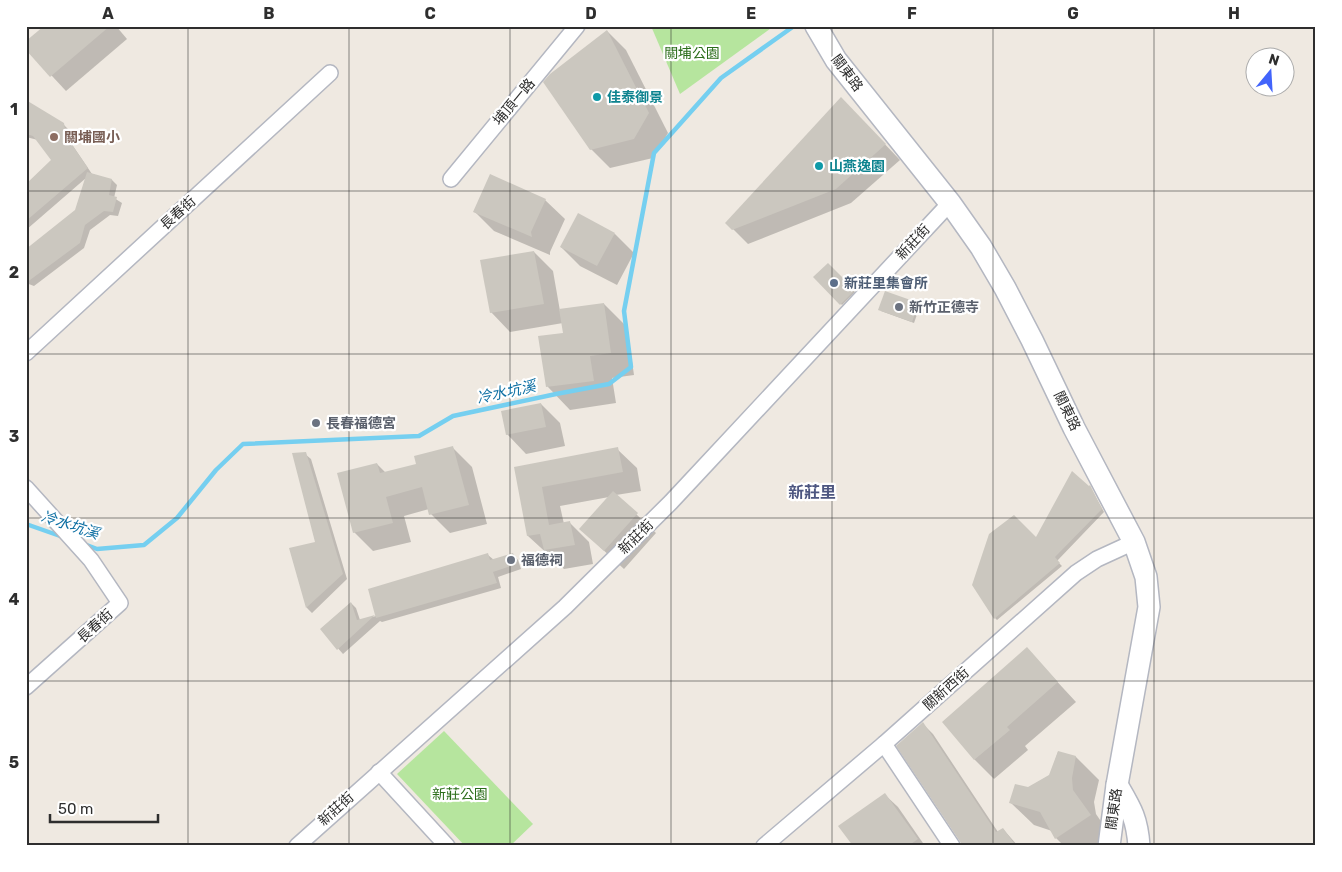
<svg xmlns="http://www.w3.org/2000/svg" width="1342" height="872" font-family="Rubik,'Noto Sans TC',sans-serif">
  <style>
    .green { fill: #b6e59e }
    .shadow { fill: #0003 }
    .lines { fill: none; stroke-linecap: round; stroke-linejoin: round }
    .stream { stroke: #75cff0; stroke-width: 4.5 }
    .building { fill: #cbc7bf }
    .street-casing { stroke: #b4b7c1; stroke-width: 18 }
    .secondary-casing { stroke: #b4b7c1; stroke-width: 24 }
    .street { stroke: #fff; stroke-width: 15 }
    .secondary { stroke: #fff; stroke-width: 21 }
    .grid { fill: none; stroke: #2e2e2e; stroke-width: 1; stroke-opacity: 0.55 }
    .culture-dot { fill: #0f9aa8; stroke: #fff; stroke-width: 2 }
    .education-dot { fill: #8d6e63; stroke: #fff; stroke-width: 2 }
    .service-dot { fill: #5c6f8a; stroke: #fff; stroke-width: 2 }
    .worship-dot { fill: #6b7280; stroke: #fff; stroke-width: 2 }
    .labels { text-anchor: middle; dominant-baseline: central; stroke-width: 4.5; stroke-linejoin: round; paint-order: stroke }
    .park-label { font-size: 14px; fill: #2c6e1b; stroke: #fff }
    .street-label { font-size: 14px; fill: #2e2e2e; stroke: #fff }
    .culture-label { font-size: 14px; font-weight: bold; fill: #0d838f; stroke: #fff; text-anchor: start }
    .education-label { font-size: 14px; font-weight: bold; fill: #785e54; stroke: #fff; text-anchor: start }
    .service-label { font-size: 14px; font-weight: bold; fill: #4e5e75; stroke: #fff; text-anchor: start }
    .worship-label { font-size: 14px; font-weight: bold; fill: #5b616d; stroke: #fff; text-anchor: start }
    .water-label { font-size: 15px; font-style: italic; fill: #0d6fa3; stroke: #fff }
    .quarter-label { font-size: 16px; font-weight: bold; fill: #4d5680; stroke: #fff }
    .neatline { fill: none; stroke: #2e2e2e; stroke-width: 2 }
    .grid-label { font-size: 16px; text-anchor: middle; font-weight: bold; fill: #2e2e2e }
  </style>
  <rect width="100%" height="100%" fill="#efe9e1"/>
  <g class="green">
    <path d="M651,26H774L680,94Z"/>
    <path d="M444,731L533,824L510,846H465L397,774Z"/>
  </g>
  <g class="shadow">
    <path d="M46,26H116L127,39L66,91L26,48Z"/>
    <path d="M607,31L626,50L668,133L653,158L610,168L591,149Z"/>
    <path d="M26,101L63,124L68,129L71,143L92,174L112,180L117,185L114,198L122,203L118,216L110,215L90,230L84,248L34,286L26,283L76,210L86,178L26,230V186L53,160L38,140L26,137Z"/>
    <path d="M856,114L900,160L851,203L748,244L727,223Z"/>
    <path d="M545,200L565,219L550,252V255L494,231L475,212Z"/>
    <path d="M615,234L634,253L617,285L580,266L561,247Z"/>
    <path d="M534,252L553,271L560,311L604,304L627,327L634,375L612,378L616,403L570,410L548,387L540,338L564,334L563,323L510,332L491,312Z"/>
    <path d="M828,264L855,292L842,305L815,277Z"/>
    <path d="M886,293L920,306L914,323L881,311Z"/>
    <path d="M541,404L560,423L565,446L526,454L507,434Z"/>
    <path d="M453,448L472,467L487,524L450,533L431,514L429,509L404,516L411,542L373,551L354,532L377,464L386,473L417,465Z"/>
    <path d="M617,449L637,468L641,491L616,495L656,533L624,569L600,547L609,497L560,506L564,524L570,523L589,542L593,564L564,569L528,536L515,468Z"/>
    <path d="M305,454L311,459L347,579L312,613L307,608L290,549L317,543Z"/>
    <path d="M1090,487L1104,512L1057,561L1062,566L997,620L995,618L1036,539Z"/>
    <path d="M513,554L518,560L521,569L498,577L501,588L382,622L380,621L343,654L321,629L351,603L356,608L360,620L376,616L488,555L494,560Z"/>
    <path d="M1027,649L1076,702L1025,746L1028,750L994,779L975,760L943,722Z"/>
    <path d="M923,724L933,734L998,832L1003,829L1018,846H964Z"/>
    <path d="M1058,752L1076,757L1099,780L1094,802L1096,814L1113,839L1102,846H1064L1056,838L1052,831L1034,825L1011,803L1028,788L1050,775Z"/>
    <path d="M885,795L898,807L925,846H854Z"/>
  </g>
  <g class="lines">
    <g class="stream">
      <path d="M26,524L63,537"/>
      <path d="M84,544L97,549L144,545L177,518L216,470L243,444L419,436L453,416L556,394L609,384L631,367L624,311L654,153L721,78L794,26"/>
    </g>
  </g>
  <g class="building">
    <path d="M44,26H110L50,77L26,50V41Z"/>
    <path d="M607,30L649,113L634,139L590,150L543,82L550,74Z"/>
    <path d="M841,97L886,144L836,189L732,230L725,223Z"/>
    <path d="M26,100L64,123L66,136L88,168L26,221V184L51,160L33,136L26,134Z"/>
    <path d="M87,172L112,179L109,195L117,197L113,212L104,211L85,225L80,243L26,283V249L75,210Z"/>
    <path d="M490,174L546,199L531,232L532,237L473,212Z"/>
    <path d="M578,213L615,233L597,266L560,247Z"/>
    <path d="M534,251L544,304L490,313L480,260Z"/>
    <path d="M828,263L855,290L840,305L813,277Z"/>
    <path d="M885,291L919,303L912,322L878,310Z"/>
    <path d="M604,303L611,353L590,356L594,381L546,387L538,336L563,333L559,309Z"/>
    <path d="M541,403L546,427L506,435L501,411Z"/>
    <path d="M453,446L469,505L429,515L422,487L386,497L393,523L353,533L337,473L377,463L380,473L416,464L414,456Z"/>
    <path d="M618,447L623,472L542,487L549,525L570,521L575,545L544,550L540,534L527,536L514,467Z"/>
    <path d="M306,452L343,574L306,608L289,548L315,542L292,453Z"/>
    <path d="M1072,471L1089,486L1090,485L1102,509L1055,557L1060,563L994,619L972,585L989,534L1014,515L1036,537Z"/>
    <path d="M613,491L638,513L604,551L579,529Z"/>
    <path d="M488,553L490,560L513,553L517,564L493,572L497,583L376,618L375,615L337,650L320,629L351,602L357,620L375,615L368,589Z"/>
    <path d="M1027,647L1058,682L1007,727L1010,730L974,760L942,722Z"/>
    <path d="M923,722L996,832L1003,828L1016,846H963L896,746Z"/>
    <path d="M1058,751L1076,756L1072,778L1073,790L1091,815L1055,839L1040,812L1009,803L1015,784L1028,787L1049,775Z"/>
    <path d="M885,793L918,839L908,846H853L838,826Z"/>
  </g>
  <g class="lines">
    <defs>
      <g id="street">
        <path d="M451,179L577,26"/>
        <path d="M26,353L330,73"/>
        <path d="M26,488L91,560L120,603L26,687"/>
        <path d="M884,744L952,846"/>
        <path d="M379,772L447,846"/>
        <path d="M297,846L565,607L671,502L950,203"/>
        <path d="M764,846L884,744L1076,573L1097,559L1134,542"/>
      </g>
      <g id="secondary">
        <path d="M816,26L836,60L950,203L981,247L1005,288L1032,340L1074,428L1134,542L1146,577L1149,607L1117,785L1109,846"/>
        <path d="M1117,785C1131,809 1137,818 1139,846"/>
      </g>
    </defs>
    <use href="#street" class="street-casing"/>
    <use href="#secondary" class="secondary-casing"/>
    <use href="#street" class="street"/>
    <use href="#secondary" class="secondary"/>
  </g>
  <path class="grid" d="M188,26V846M349,26V846M510,26V846M671,26V846M832,26V846M993,26V846M1154,26V846M26,191H1316M26,354H1316M26,518H1316M26,681H1316"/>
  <g class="culture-dot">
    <circle cx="597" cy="97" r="5"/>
    <circle cx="819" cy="166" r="5"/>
  </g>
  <circle class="education-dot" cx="54" cy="137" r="5"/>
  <circle class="service-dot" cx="834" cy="283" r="5"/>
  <g class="worship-dot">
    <circle cx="899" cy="307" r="5"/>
    <circle cx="316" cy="423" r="5"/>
    <circle cx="511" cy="560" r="5"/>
  </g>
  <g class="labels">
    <g class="park-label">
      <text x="692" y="53">關埔公園</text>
      <text x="460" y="794">新莊公園</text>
    </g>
    <g class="street-label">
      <text transform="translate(847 73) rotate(53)">關東路</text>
      <text transform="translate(514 102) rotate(-50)">埔頂一路</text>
      <text transform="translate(178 213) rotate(-42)">長春街</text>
      <text transform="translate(913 242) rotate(-47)">新莊街</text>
      <text transform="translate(1067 411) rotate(64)">關東路</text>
      <text transform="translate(636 537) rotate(-45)">新莊街</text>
      <text transform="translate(95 626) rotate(-42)">長春街</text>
      <text transform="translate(946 689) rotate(-42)">關新西街</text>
      <text transform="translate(336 809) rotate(-42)">新莊街</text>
      <text transform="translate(1114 809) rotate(-82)">關東路</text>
    </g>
    <g class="culture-label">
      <text x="607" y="97">佳泰御景</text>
      <text x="829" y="166">山燕逸園</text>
    </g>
    <g class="education-label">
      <text x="64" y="137">關埔國小</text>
    </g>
    <g class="service-label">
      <text x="844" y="283">新莊里集會所</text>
    </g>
    <g class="worship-label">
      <text x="909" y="307">新竹正德寺</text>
      <text x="326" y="423">長春福德宮</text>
      <text x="521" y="560">福德祠</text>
    </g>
    <g class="water-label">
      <text transform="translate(506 392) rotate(-12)">冷水坑溪</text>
      <text transform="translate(70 525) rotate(18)">冷水坑溪</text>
    </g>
    <g class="quarter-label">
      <text x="812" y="492">新莊里</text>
    </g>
  </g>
  <rect width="1342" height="872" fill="none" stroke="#ffffff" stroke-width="55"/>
  <g transform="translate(1270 72) rotate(18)"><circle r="24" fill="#ffffff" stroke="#ababab"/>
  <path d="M0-4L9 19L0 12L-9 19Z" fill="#4264fb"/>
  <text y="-8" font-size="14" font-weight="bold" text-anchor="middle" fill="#2e2e2e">N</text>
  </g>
  <path d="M50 814v8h108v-8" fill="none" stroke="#2e2e2e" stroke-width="2.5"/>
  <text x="58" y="814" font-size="15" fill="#2e2e2e" stroke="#ffffff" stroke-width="4" paint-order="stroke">50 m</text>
  <rect x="28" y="28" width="1286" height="816" class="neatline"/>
  <g class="grid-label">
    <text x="108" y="19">A</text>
    <text x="269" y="19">B</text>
    <text x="430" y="19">C</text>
    <text x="591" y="19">D</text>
    <text x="751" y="19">E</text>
    <text x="912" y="19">F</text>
    <text x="1073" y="19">G</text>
    <text x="1234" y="19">H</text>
    <text x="14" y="115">1</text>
    <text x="14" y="278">2</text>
    <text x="14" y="442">3</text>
    <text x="14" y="605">4</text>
    <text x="14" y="768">5</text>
  </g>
</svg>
